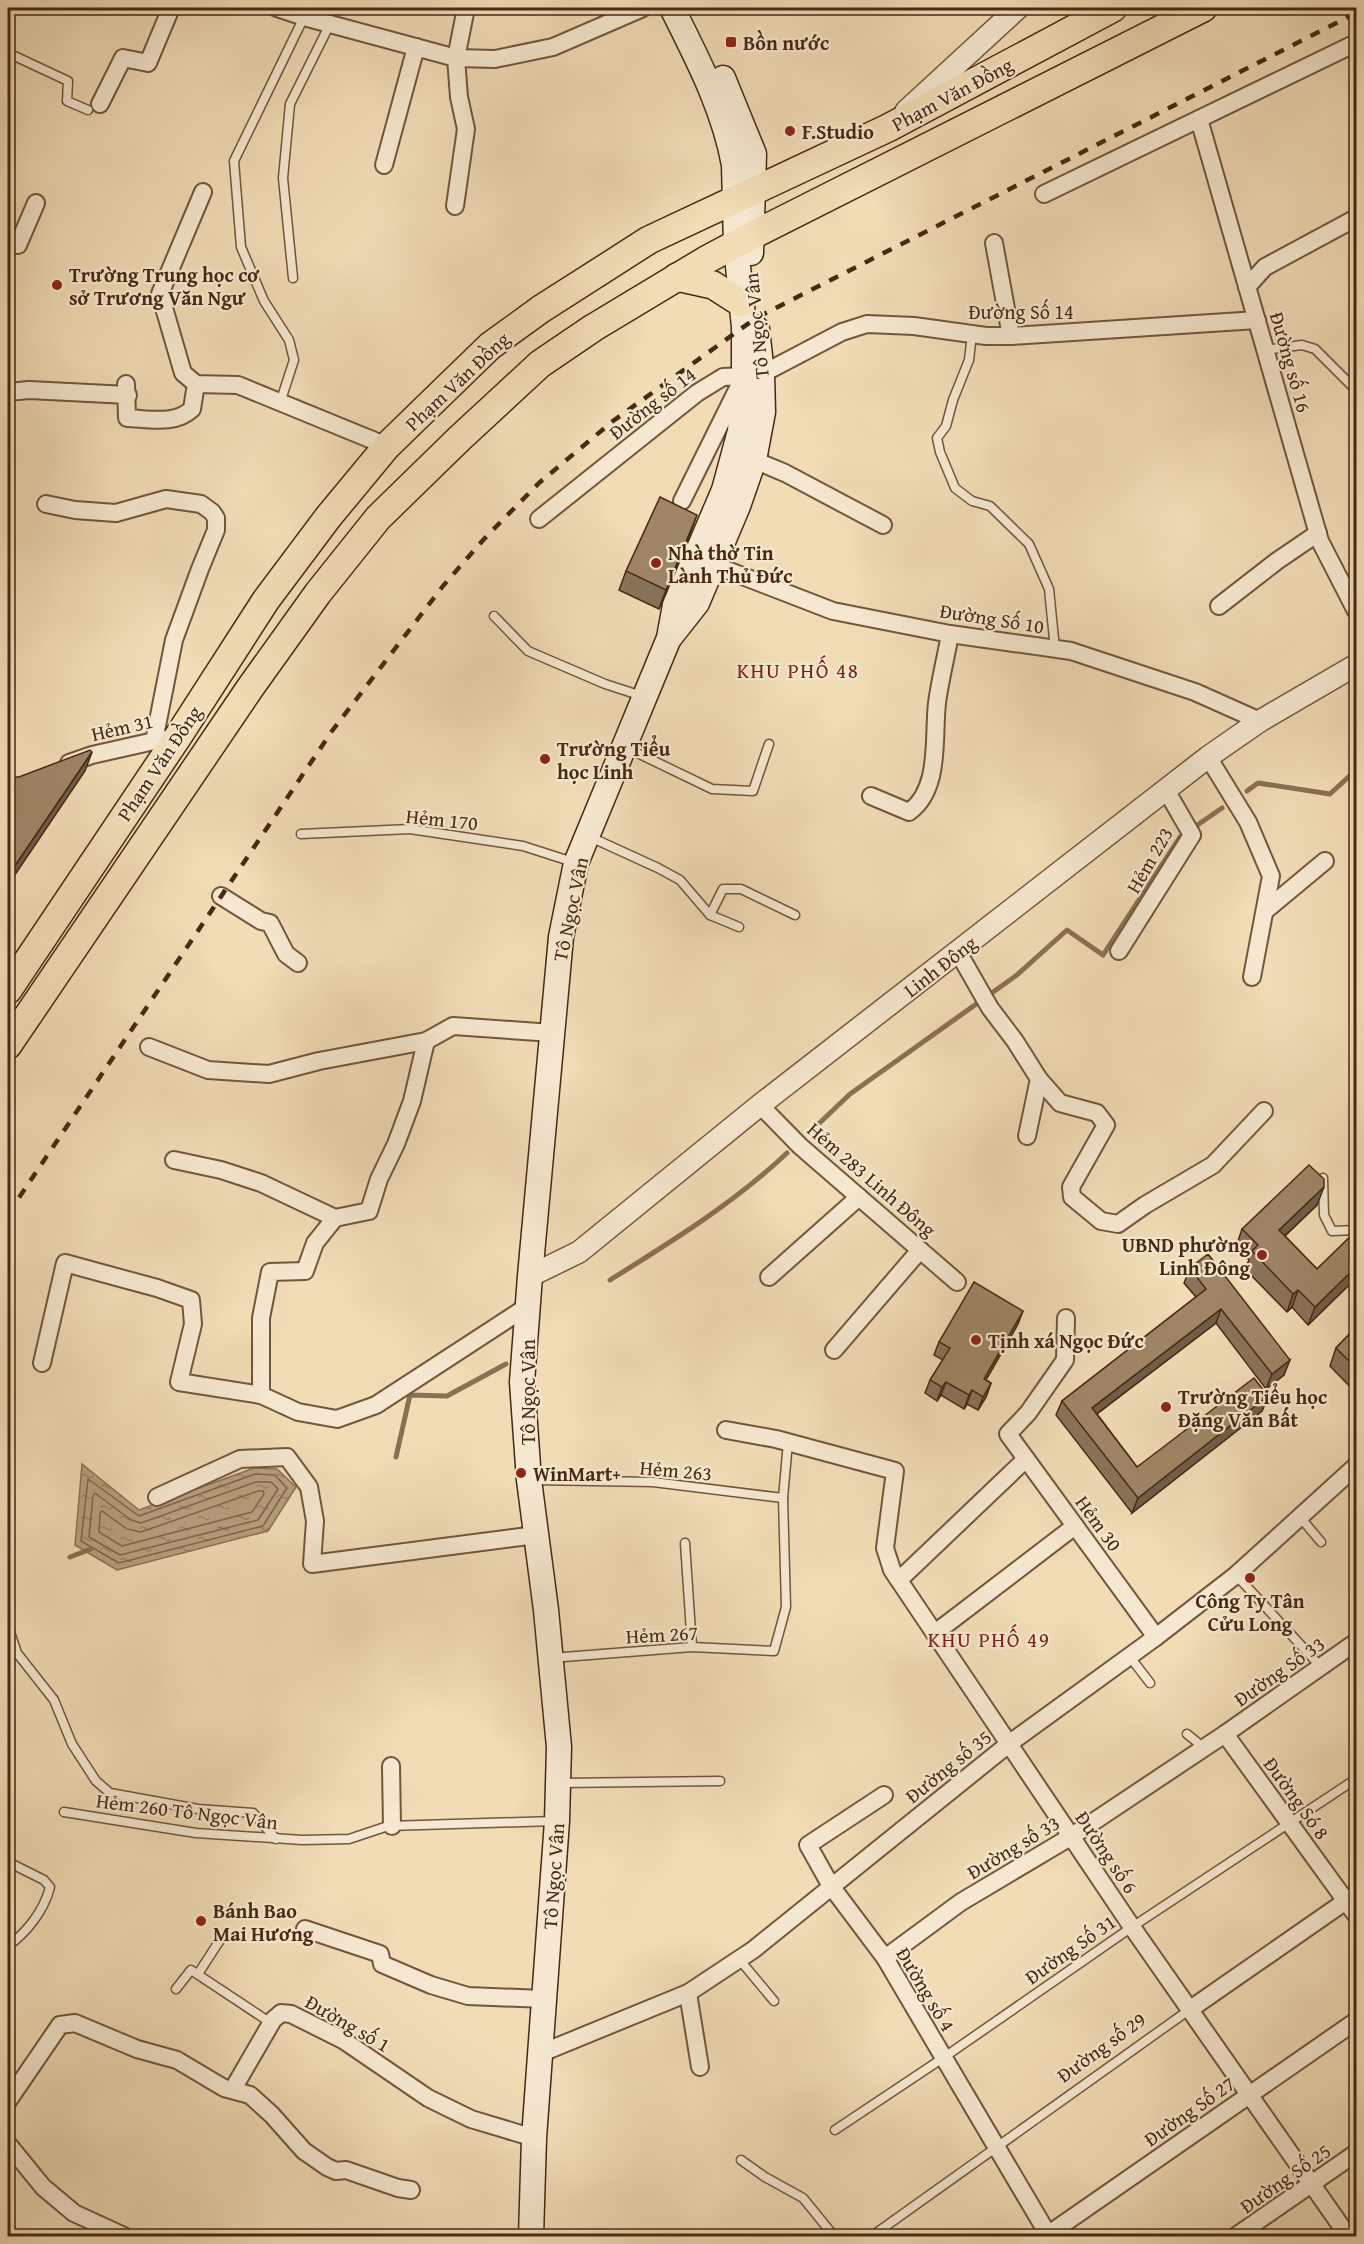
<svg xmlns="http://www.w3.org/2000/svg" width="1364" height="2244" font-family="'Gentium Book Plus',serif">
  <style>
    .water { fill: url(#water-ripples); stroke: #8a7053; stroke-width: 1.5 }
    .lines { fill: none; stroke-linecap: round; stroke-linejoin: round }
    .shore { stroke: #7f6448; stroke-width: 1.5 }
    .stream { stroke: #8a7053; stroke-width: 5 }
    .service-casing { stroke: #72563b; stroke-width: 11 }
    .minor-casing { stroke: #72563b; stroke-width: 20 }
    .tertiary-casing { stroke: #72563b; stroke-width: 24 }
    .secondary-casing { stroke: #472912; stroke-width: 27 }
    .trunk-casing { stroke: #472912; stroke-width: 30 }
    .service { stroke: #f6e8d0; stroke-width: 8 }
    .minor { stroke: #f6e8d0; stroke-width: 16 }
    .tertiary { stroke: #f6e8d0; stroke-width: 21 }
    .secondary { stroke: #f6e8d0; stroke-width: 24 }
    .trunk { stroke: #f1dcb6; stroke-width: 27 }
    .rail { stroke: #472912; stroke-width: 4.5; stroke-dasharray: 10 10; stroke-linecap: butt }
    .wall { fill: #897359; stroke: #472912; stroke-width: 1.5 }
    .shaded-wall { fill: #6f5e48; stroke: #472912; stroke-width: 1.5 }
    .building { fill: #9f8667; stroke: #472912; stroke-width: 1.5 }
    .poi-dot { fill: #8f2418; stroke: #f6e8d0; stroke-width: 2 }
    .labels { text-anchor: middle; dominant-baseline: central; stroke-width: 4.5; stroke-linejoin: round; paint-order: stroke }
    .poi-label { font-size: 20px; font-weight: bold; fill: #472912; stroke: #f6e8d0; text-anchor: start }
    .street-label { font-size: 20px; fill: #472912; stroke: #f6e8d0 }
    .neighbourhood-label { font-size: 21px; letter-spacing: 1.5px; fill: #7a1f14; stroke: #f6e8d0 }
  </style>
  <defs>
    <pattern id="water-ripples" width="26" height="14" patternUnits="userSpaceOnUse" patternTransform="scale(1.5)"><rect width="26" height="14" fill="#b79f7e"/><path d="M2 4q2-2 4 0t4 0M15 11q2-2 4 0t4 0" fill="none" stroke="#978266"/></pattern>
  </defs>
  <rect width="100%" height="100%" fill="#f1dcb6"/>
  <filter id="stains"><feTurbulence type="fractalNoise" baseFrequency=".00333" numOctaves="4"/><feColorMatrix values="0 0 0 0 .2 0 0 0 0 .09 0 0 0 0 .02 0 0 0 .5 -.17"/></filter>
  <radialGradient id="worn" r=".72"><stop offset=".6" stop-color="#630" stop-opacity="0"/><stop offset="1" stop-color="#630" stop-opacity=".3"/></radialGradient>
  <path class="water" d="M82,1464L139,1510L254,1468L277,1469L296,1487L268,1531L117,1570L75,1545Z"/>
  <g class="lines">
    <g class="shore">
      <path d="M255,1474L275,1475L287,1488L263,1526L119,1563L81,1541L88,1479L139,1516Z"/>
      <path d="M256,1482H271L278,1489L258,1520L120,1555L89,1537L93,1496L95,1493L131,1520L141,1523Z"/>
      <path d="M258,1491H263L264,1494L252,1512L122,1546L99,1532L100,1513L102,1511L127,1529L141,1532Z"/>
    </g>
    <g class="stream">
      <path d="M1247,791L1258,783L1330,794L1356,770"/>
      <path d="M809,1133L850,1094L1017,975L1067,930L1103,955L1180,837L1222,808"/>
      <path d="M610,1280C671,1242 734,1203 787,1153"/>
      <path d="M396,1457L410,1395L447,1396L506,1364"/>
      <path d="M70,1557L91,1549"/>
    </g>
    <defs>
      <g id="service">
        <path d="M8,53L68,81L67,101L88,110"/>
        <path d="M293,278L283,178L290,104L330,24"/>
        <path d="M972,334L969,360L953,400L946,426L937,438L940,452L955,488L972,501L990,506L1029,544L1049,589L1055,649"/>
        <path d="M1265,350L1302,345L1315,349L1356,390"/>
        <path d="M280,403L294,360L289,340L264,301L241,247L234,161L304,17"/>
        <path d="M494,616L528,651L605,684L642,696"/>
        <path d="M625,747L712,789L753,791L769,744"/>
        <path d="M301,834L410,829L523,846L576,863"/>
        <path d="M588,836L658,868L680,880L710,915L739,927"/>
        <path d="M710,915L723,889H741L795,915"/>
        <path d="M1323,1178L1324,1215L1332,1231L1356,1230"/>
        <path d="M533,1480L653,1482L783,1498"/>
        <path d="M1300,1517L1321,1542"/>
        <path d="M685,1543L692,1647"/>
        <path d="M1236,1575L1322,1668"/>
        <path d="M8,1626L17,1653L54,1700L72,1744L96,1781L110,1793L198,1809L253,1813L276,1839"/>
        <path d="M1130,1657L1150,1683"/>
        <path d="M551,1658L692,1647L774,1651L786,1607L783,1498L788,1442"/>
        <path d="M1187,1734L1203,1747"/>
        <path d="M561,1783L720,1781"/>
        <path d="M64,1812L196,1833L302,1840L349,1839L388,1826L555,1821"/>
        <path d="M8,1862L44,1880L50,1887C44,1911 27,1932 8,1946"/>
        <path d="M739,1959L774,2001"/>
        <path d="M198,1974L220,1940"/>
        <path d="M176,1989L191,1970L271,2023"/>
        <path d="M835,2130L943,2058L1132,1927L1356,1779"/>
        <path d="M741,2160L765,2177L803,2198L834,2236"/>
        <path d="M872,2236L1189,2010"/>
      </g>
      <g id="minor">
        <path d="M277,8L304,17L456,58L495,59L553,47L643,8"/>
        <path d="M100,104L123,58L148,63L171,8"/>
        <path d="M1199,119L1320,541L1356,611"/>
        <path d="M384,165L416,47"/>
        <path d="M203,192L160,294L183,373L196,384L238,385L387,446"/>
        <path d="M1044,194L1356,43"/>
        <path d="M455,206L466,129L459,97L456,58L466,8"/>
        <path d="M8,243L18,245L36,203"/>
        <path d="M994,243L1011,336"/>
        <path d="M1247,287L1265,267L1356,218"/>
        <path d="M762,374L842,332L867,324L914,326L986,336H1011L1257,320"/>
        <path d="M126,384L127,418C150,419 175,425 192,409L196,384"/>
        <path d="M8,392L29,390L128,395"/>
        <path d="M754,460L785,473L883,525"/>
        <path d="M46,504L75,510L116,513L166,499L201,504L212,512L216,518V530L200,569L174,640L154,741"/>
        <path d="M539,519L697,393L723,377L744,376L682,501"/>
        <path d="M714,565L833,611L950,634L1071,651L1195,692L1260,721"/>
        <path d="M1219,606L1277,561L1318,533"/>
        <path d="M1208,757L1248,822L1271,876L1252,977"/>
        <path d="M69,763L92,755L163,739"/>
        <path d="M871,796L909,812C941,789 933,738 937,703C940,680 946,657 950,634"/>
        <path d="M221,896L261,921L270,923L286,954L298,963"/>
        <path d="M1266,910L1325,861"/>
        <path d="M1119,951L1192,835L1166,790"/>
        <path d="M958,952L990,1008L1015,1041L1039,1079L1060,1103L1097,1113L1106,1125L1071,1187L1072,1197L1101,1221L1118,1224L1145,1205L1213,1165L1264,1111"/>
        <path d="M149,1047L208,1070L269,1074L319,1061L426,1041L453,1026L552,1033"/>
        <path d="M760,1105L800,1146L957,1282"/>
        <path d="M1027,1136L1039,1079"/>
        <path d="M174,1160L221,1170L261,1183L335,1218"/>
        <path d="M769,1277L859,1197"/>
        <path d="M1066,1318L1065,1360L1028,1413L1008,1434L1156,1637"/>
        <path d="M834,1350L920,1250"/>
        <path d="M42,1363L65,1263L157,1288L191,1300L193,1324L179,1382L261,1395L298,1412L337,1419L376,1405L528,1306"/>
        <path d="M261,1395V1318L270,1272L305,1271L315,1243L335,1218L369,1211L379,1179L396,1144L412,1101L426,1041"/>
        <path d="M726,1430L776,1439L895,1471L885,1548L892,1570L1132,1927L1348,2236"/>
        <path d="M157,1497L240,1459L287,1457L309,1487L315,1521L312,1564L536,1535"/>
        <path d="M899,1580L1026,1459"/>
        <path d="M935,1633L1075,1526"/>
        <path d="M1225,1734L1356,1915"/>
        <path d="M391,1766L392,1826"/>
        <path d="M884,1795L808,1845L831,1886L885,1958L1049,2236"/>
        <path d="M305,1929L380,1954L382,1964L431,1985L468,1996L544,1999"/>
        <path d="M885,1958L961,1902L1072,1836L1225,1734L1356,1642"/>
        <path d="M688,1993L700,2067"/>
        <path d="M1189,2010L1356,1894"/>
        <path d="M539,2054L688,1993L753,1950L1010,1743L1156,1637L1236,1575L1356,1466"/>
        <path d="M233,2089L273,2020L281,2013L291,2014L343,2040L428,2098L471,2119L534,2138"/>
        <path d="M8,2101L60,2025L75,2023L137,2049L177,2060L224,2088L250,2095L272,2115L304,2151L327,2167L336,2171L346,2170L398,2188L411,2190"/>
        <path d="M8,2144L43,2187L74,2213L124,2236"/>
        <path d="M1046,2236L1356,2021"/>
        <path d="M1236,2236L1356,2153"/>
      </g>
      <g id="tertiary">
        <path d="M906,111L1018,8"/>
        <path d="M530,1276L579,1252L760,1105L1208,757L1260,721L1356,665"/>
      </g>
      <g id="secondary">
        <path d="M723,78L754,154L751,253"/>
        <path d="M671,636L697,603L738,506L754,460L763,412L762,374L757,329"/>
        <path d="M531,2236L534,2138L557,1821L559,1747L546,1610L529,1480L522,1382L530,1276L561,937L576,863L669,638L675,605L724,490L740,431L744,376V327L736,246L734,165C724,109 697,58 672,8"/>
      </g>
      <g id="trunk">
        <path d="M677,277L713,285L741,303"/>
        <path d="M8,990L179,735L266,600L329,516L387,446L490,346L541,309L649,240L888,128L1113,8"/>
        <path d="M8,1045L250,688L318,593L378,518L460,438L540,364L593,328L706,260L751,236L1203,8"/>
      </g>
    </defs>
    <use href="#service" class="service-casing"/>
    <use href="#minor" class="minor-casing"/>
    <use href="#tertiary" class="tertiary-casing"/>
    <use href="#secondary" class="secondary-casing"/>
    <use href="#trunk" class="trunk-casing"/>
    <use href="#service" class="service"/>
    <use href="#minor" class="minor"/>
    <use href="#tertiary" class="tertiary"/>
    <use href="#secondary" class="secondary"/>
    <use href="#trunk" class="trunk"/>
    <path class="rail" d="M8,1214L332,731L443,586L484,539L539,483L613,421L756,318L1356,13"/>
  </g>
  <g class="wall">
    <path d="M690,534L659,609L619,590L626,571Z"/>
    <path d="M1317,1205L1285,1236L1317,1269L1356,1231V1287L1352,1282L1308,1325L1292,1307L1287,1312L1245,1269L1249,1260L1236,1247L1242,1229Z"/>
    <path d="M1190,1268L1284,1375L1266,1389L1216,1323L1097,1414L1137,1467L1268,1396L1262,1411L1132,1513L1056,1415L1062,1401L1196,1297L1184,1283Z"/>
    <path d="M1018,1324L986,1380L991,1383L986,1397L978,1410L967,1404L964,1409L941,1395L937,1401L925,1393L930,1380L943,1360L934,1355L939,1342Z"/>
    <path d="M1356,1327V1393L1330,1366L1336,1348Z"/>
  </g>
  <g class="shaded-wall">
    <path d="M697,515L690,534L659,609L666,590Z"/>
    <path d="M92,752L85,771L8,885V876Z"/>
    <path d="M1324,1187L1317,1205L1272,1248L1279,1230Z"/>
    <path d="M1356,1267V1271L1352,1282L1308,1325L1315,1307Z"/>
    <path d="M1298,1290L1292,1307L1287,1312L1293,1294Z"/>
    <path d="M1221,1309L1216,1323L1086,1422L1092,1408Z"/>
    <path d="M1023,1311L1018,1324L979,1392L984,1379Z"/>
    <path d="M1290,1360L1284,1375L1266,1389L1272,1374Z"/>
    <path d="M946,1382L941,1395L937,1401L942,1387Z"/>
    <path d="M991,1383L986,1397L978,1410L983,1397Z"/>
    <path d="M972,1390L967,1404L964,1409L969,1395Z"/>
    <path d="M1268,1396L1262,1411L1132,1513L1138,1498Z"/>
  </g>
  <g class="building">
    <path d="M660,497L697,515L666,590L626,571Z"/>
    <path d="M90,750L92,752L8,876V773L13,777H19Z"/>
    <path d="M1309,1165L1324,1179V1187L1279,1230L1317,1269L1356,1231V1267L1315,1307L1298,1290L1293,1294L1252,1251L1258,1245L1242,1229Z"/>
    <path d="M1208,1254L1290,1360L1272,1374L1221,1309L1092,1408L1137,1467L1254,1378L1268,1396L1138,1498L1062,1401L1206,1289L1190,1268Z"/>
    <path d="M974,1282L1023,1311L984,1379L991,1383L983,1397L972,1390L969,1395L946,1382L942,1387L930,1380L950,1348L939,1342Z"/>
    <path d="M1356,1327V1368L1336,1348Z"/>
  </g>
  <g class="poi-dot">
    <rect x="725" y="36" width="12" height="12" rx="3"/>
    <circle cx="790" cy="131" r="6"/>
    <circle cx="57" cy="285" r="6"/>
    <circle cx="656" cy="563" r="6"/>
    <circle cx="545" cy="759" r="6"/>
    <circle cx="1262" cy="1255" r="6"/>
    <circle cx="976" cy="1340" r="6"/>
    <circle cx="1166" cy="1407" r="6"/>
    <circle cx="521" cy="1473" r="6"/>
    <circle cx="1250" cy="1578" r="6"/>
    <circle cx="201" cy="1921" r="6"/>
  </g>
  <g class="labels">
    <g class="poi-label">
      <text x="743" y="42">Bồn nước</text>
      <text x="802" y="131">F.Studio</text>
      <text x="69" y="274">Trường Trung học cơ<tspan x="69" dy="23">sở Trương Văn Ngư</tspan></text>
      <text x="668" y="552">Nhà thờ Tin<tspan x="668" dy="23">Lành Thủ Đức</tspan></text>
      <text x="557" y="748">Trường Tiểu<tspan x="557" dy="23">học Linh</tspan></text>
      <text x="1250" y="1244" text-anchor="end">UBND phường<tspan x="1250" dy="23">Linh Đông</tspan></text>
      <text x="988" y="1340">Tịnh xá Ngọc Đức</text>
      <text x="1178" y="1396">Trường Tiểu học<tspan x="1178" dy="23">Đặng Văn Bất</tspan></text>
      <text x="533" y="1473">WinMart+</text>
      <text x="1250" y="1600" text-anchor="middle">Công Ty Tân<tspan x="1250" dy="23">Cửu Long</tspan></text>
      <text x="213" y="1910">Bánh Bao<tspan x="213" dy="23">Mai Hương</tspan></text>
    </g>
    <g class="street-label">
      <text transform="translate(952 94) rotate(-28)">Phạm Văn Đồng</text>
      <text x="1021" y="311">Đường Số 14</text>
      <text transform="translate(756 326) rotate(-96)">Tô Ngọc Vân</text>
      <text transform="translate(1291 362) rotate(74)">Đường số 16</text>
      <text transform="translate(457 381) rotate(-43)">Phạm Văn Đồng</text>
      <text transform="translate(652 403) rotate(-38)">Đường số 14</text>
      <text transform="translate(992 618) rotate(9)">Đường Số 10</text>
      <text transform="translate(122 727) rotate(-13)">Hẻm 31</text>
      <text transform="translate(159 763) rotate(-56)">Phạm Văn Đồng</text>
      <text transform="translate(442 819) rotate(6)">Hẻm 170</text>
      <text transform="translate(1149 860) rotate(-60)">Hẻm 223</text>
      <text transform="translate(570 909) rotate(-78)">Tô Ngọc Vân</text>
      <text transform="translate(940 966) rotate(-38)">Linh Đông</text>
      <text transform="translate(872 1179) rotate(41)">Hẻm 283 Linh Đông</text>
      <text transform="translate(527 1392) rotate(-90)">Tô Ngọc Vân</text>
      <text transform="translate(676 1470) rotate(5)">Hẻm 263</text>
      <text transform="translate(1099 1523) rotate(54)">Hẻm 30</text>
      <text transform="translate(662 1634) rotate(-3)">Hẻm 267</text>
      <text transform="translate(1279 1671) rotate(-35)">Đường Số 33</text>
      <text transform="translate(948 1766) rotate(-39)">Đường số 35</text>
      <text transform="translate(1297 1798) rotate(54)">Đường Só 8</text>
      <text transform="translate(187 1811) rotate(7)">Hẻm 260 Tô Ngọc Vân</text>
      <text transform="translate(1013 1847) rotate(-31)">Đường số 33</text>
      <text transform="translate(1107 1852) rotate(56)">Đường số 6</text>
      <text transform="translate(553 1876) rotate(-86)">Tô Ngọc Vân</text>
      <text transform="translate(1070 1949) rotate(-35)">Đường Số 31</text>
      <text transform="translate(926 1989) rotate(59)">Đường số 4</text>
      <text transform="translate(348 2023) rotate(30)">Đường số 1</text>
      <text transform="translate(1101 2047) rotate(-36)">Đường số 29</text>
      <text transform="translate(1189 2111) rotate(-35)">Đường Số 27</text>
      <text transform="translate(1285 2178) rotate(-35)">Đường Số 25</text>
    </g>
    <g class="neighbourhood-label">
      <text x="798" y="670">KHU PHỐ 48</text>
      <text x="989" y="1639">KHU PHỐ 49</text>
    </g>
  </g>
  <rect width="1364" height="2244" fill="none" stroke="#f1dcb6" stroke-width="30"/>
  <rect x="9" y="9" width="1346" height="2226" fill="none" stroke="#472912" stroke-width="3"/>
  <rect x="15" y="15" width="1334" height="2214" fill="none" stroke="#472912" stroke-width="1.5"/>
  <rect width="100%" height="100%" filter="url(#stains)"/>
  <rect width="100%" height="100%" fill="url(#worn)"/>
</svg>
